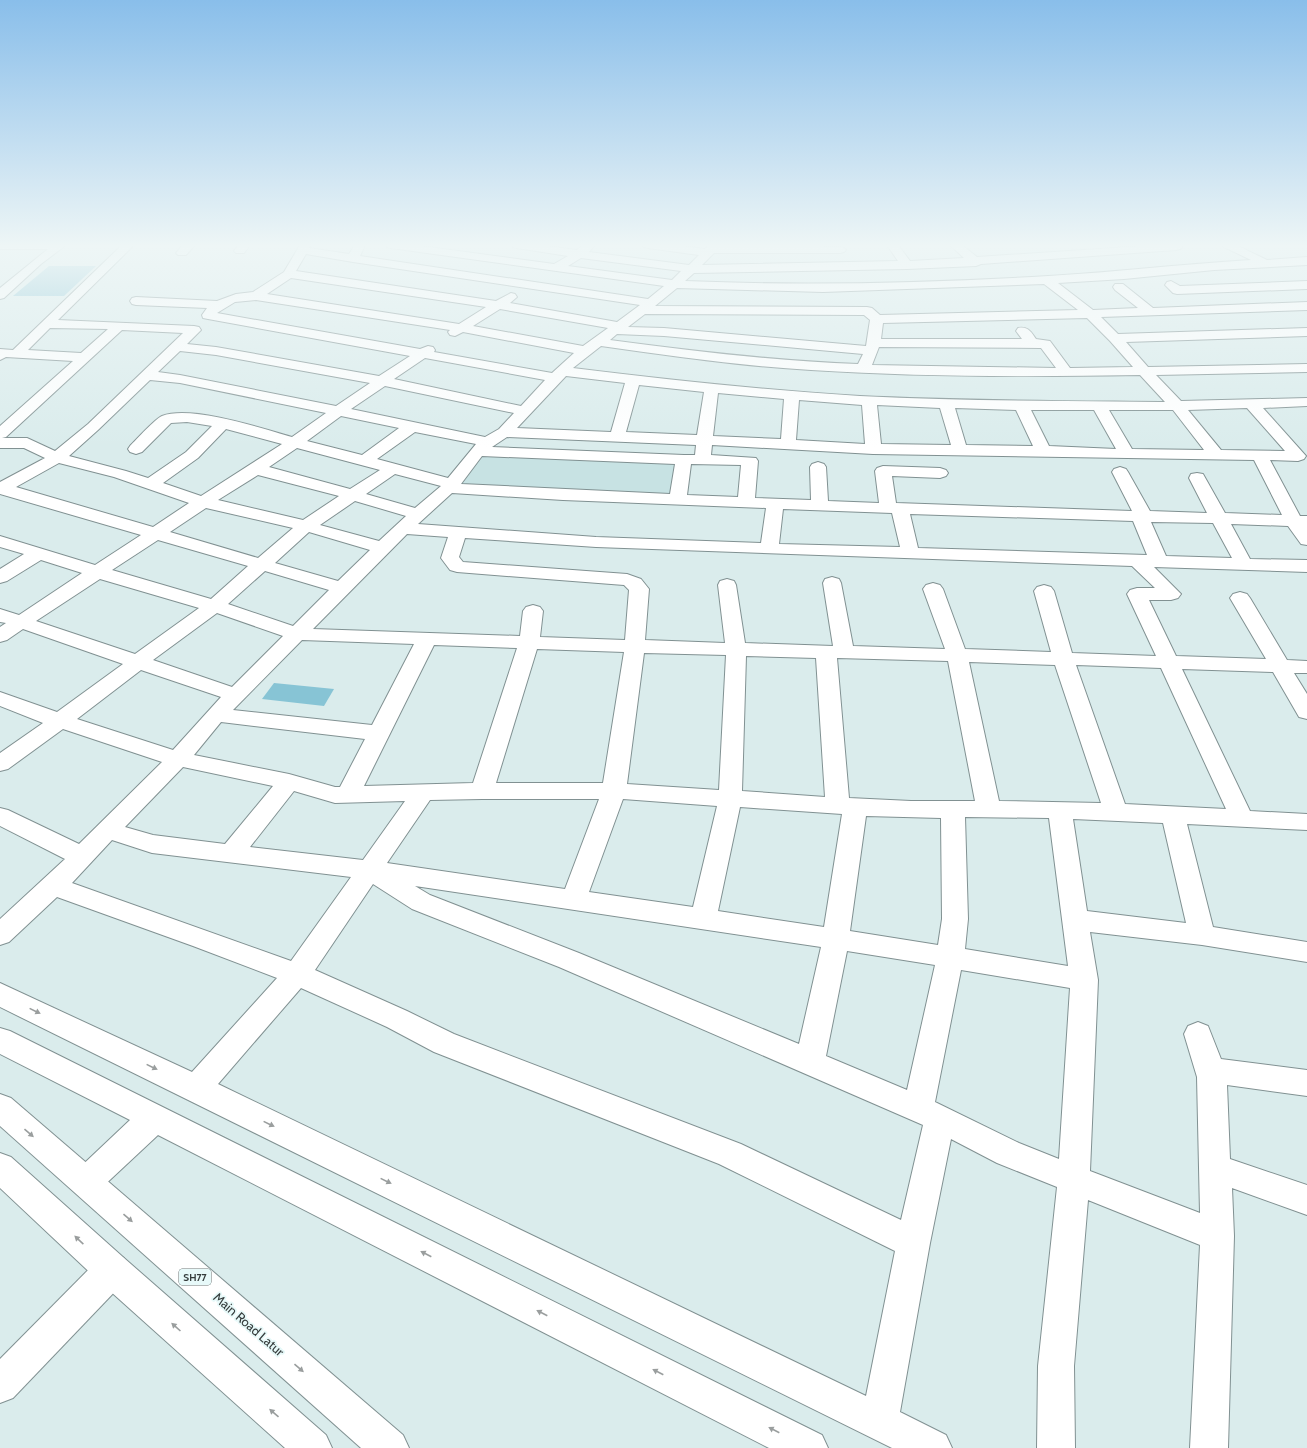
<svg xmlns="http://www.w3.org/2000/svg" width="1307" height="1448" font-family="Cabin,sans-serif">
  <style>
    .built { fill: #c7e2e3 }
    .building { fill: #87c4d5 }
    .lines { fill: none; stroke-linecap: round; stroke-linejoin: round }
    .minor-casing { stroke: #819192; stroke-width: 2 }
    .major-casing { stroke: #819192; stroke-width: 2 }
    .minor { fill: #fff; fill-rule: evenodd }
    .major { fill: #fff; fill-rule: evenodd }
    .oneway { fill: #9a9e9e }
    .labels { text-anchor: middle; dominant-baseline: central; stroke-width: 3.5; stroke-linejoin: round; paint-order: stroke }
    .shield { fill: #e7f9f9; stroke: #6a7575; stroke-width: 1 }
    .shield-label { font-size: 10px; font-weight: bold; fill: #353c3c }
    .near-street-label { font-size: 13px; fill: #353c3c; stroke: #e7f9f9 }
  </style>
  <rect width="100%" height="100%" fill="#daecec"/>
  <path class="built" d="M485,451L684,460L678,499L448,488Z"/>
  <g class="building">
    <path d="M49,266H96L64,296H13Z"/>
    <path d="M274,683L334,689L324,706L262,699Z"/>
  </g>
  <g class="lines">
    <defs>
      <g id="minor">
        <path d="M0,245H66L41,264L4,298L0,299V288L48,249H0Z"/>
        <path d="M122,245H134L58,320L194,326L199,327L201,330L187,344L216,347L379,376L410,356L208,319L203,318L202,315L207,308L136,305L132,304L130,301L132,298L136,297L217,301L236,294L253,292L284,272L300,245H310L309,248L349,254L355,245H365L360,256L648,299L664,286L391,248L387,247L385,245H414L554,264L568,256L517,248L513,247L511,245H539L577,250L583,245H595L589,252L689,265L699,255L648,248L644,247L642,245H672L705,249L710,245H721V246L778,245L840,247L844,248L846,250L844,252L840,253H714L702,265L898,261L887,245H898L910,261L964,258L950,245H962L977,257L1159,245H1180L1182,247L1180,249L1176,250L981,264L976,266L907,269L694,273L685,281C806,286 927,283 1048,276C1116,272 1183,264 1251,260L1224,247L1223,245H1236L1267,260L1307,257V265L1214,270L1124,279L1058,283L1093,310L1138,308L1115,290L1113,287L1115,284H1123L1153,308L1307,302V310L1101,317L1118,334L1307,328V336L1126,342L1148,367L1307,364V372L1156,375L1181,401L1307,398V406L1263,408L1306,456L1304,459L1298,461L1270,460L1300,516H1307V545L1301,544L1288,526L1231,524L1250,559L1307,560V572L1154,567L1181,594L1178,598L1171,600H1149L1176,656L1266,659L1230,598L1233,594L1240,592L1247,594L1250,598L1287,660L1307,661V673H1294L1307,694V719L1299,717L1273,672L1182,669L1250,811L1307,814V830L1187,824L1213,927L1307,942V962L1202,945L1090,932L1098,980L1090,1171L1200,1213L1197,1077L1184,1034L1188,1026L1198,1022L1208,1026L1221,1059L1307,1070V1096L1227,1085L1230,1159L1307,1185V1215L1232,1188L1234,1236L1228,1448H1190L1200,1245L1088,1200L1074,1366L1075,1448H1037L1038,1366L1057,1187L997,1163L951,1139L930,1243L900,1412L946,1435L952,1448H892L0,1007V983L192,1072L277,978L193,946L57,897L9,942L0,945V919L65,859L0,826V808L8,810L79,844L162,762L63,729L8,769L0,771V753L43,723L0,706V692L57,712L123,664L23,629L7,640L0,642V627L6,623L0,622V609L19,615L82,573L41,560L7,581L0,583V569L24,554L0,547V536L95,565L141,535L0,494V482L45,458L24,448H0V426L73,361L6,357L0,360V349L13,350ZM306,254L353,262L640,305L617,322L510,303L517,297L515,294L511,293L496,301L296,271ZM581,258L681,271L672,280L568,266ZM291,278L486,307L459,324L267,294ZM1044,284L1078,310L880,315L872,308L867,307L655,306L677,288L823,292ZM256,300L450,330L448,332L450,335L455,336L463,332L574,353L552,373L434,352L435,350L433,347L428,346L420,349L217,313L235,302ZM500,309L608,328L583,346L473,326ZM645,314L864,315L870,320L866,346L664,328L628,327ZM1087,318L1110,341L1133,367L1070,368L1050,341L1036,339C1031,332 1028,326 1018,328L1016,331L1022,339H881L883,323ZM50,328L108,329L81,353L28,350ZM122,330L183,333L88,424L55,451L27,438H2L6,437ZM617,334L664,336L863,354L858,364C775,361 692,351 610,340ZM601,346C671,356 741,366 811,370C920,377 1031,377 1140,375L1165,402C1063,401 961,401 860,396C764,390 669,380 573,368ZM879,347L1041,348L1056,368L872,365ZM180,351L216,355L370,383L336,406L180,375L158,372ZM425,358L545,380L521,406L394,379ZM566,376L625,383L611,432L517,428ZM150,380L180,383L326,413L292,437C261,428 191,405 162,416C155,419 137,439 130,446L128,449L130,452L136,454L142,452L171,423L187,422L212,426L186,452L148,478L126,471L69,456L98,430ZM639,385L704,392L697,435L626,432ZM385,386L514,413L499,429L485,437L351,409ZM718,393L784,399L781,439L713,436ZM799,400L862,405L865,444L796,440ZM877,405L940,408L951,445L881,444ZM955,408L1016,410L1033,446L966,445ZM1247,408L1285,451L1221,450L1188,410ZM1031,410H1094L1116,449L1049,446ZM1109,410H1173L1204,450L1132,449ZM341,416L399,428L362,455L307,441ZM226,429L282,444L201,496L163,483L198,458ZM415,432L476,444L448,478L377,459ZM507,437L696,445L695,455H684L492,447ZM712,445L873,454L1254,460L1282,515L1225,513L1203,474L1197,473L1191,474L1189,478L1207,513L1150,511L1128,472L1126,469L1120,467L1114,469L1112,472L1132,511L896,503L892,476L940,478L946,476L948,473L946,470L940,468L883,466L877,468L875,471L879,503L828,501L826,467L824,464L818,462L812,464L810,467L811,500L755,498L758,461L756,458L711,455ZM297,448L380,470L350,489L269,467ZM482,456L675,464L670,494L461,484ZM59,463L114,477L189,503L153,527L16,487ZM691,464L741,465L738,497L687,495ZM395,474L441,486L415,508L366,494ZM258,475L339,496L303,520L218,500ZM452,493L563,500L766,508L761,543L596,537L418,524ZM355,501L406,516L379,541L320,525ZM206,508L293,528L258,558L170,532ZM783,509L892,513L900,547L779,544ZM910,514L1133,521L1147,555L918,548ZM1151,522L1213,523L1232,558L1166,556ZM309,532L370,550L338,581L275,563ZM407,534L448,537L441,558L450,570L457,572L624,585L629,590L625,640L540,637L543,611L540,607L533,605L526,607L523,611L520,636L313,629ZM465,538L596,547L1132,566L1155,588H1137L1130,590L1127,594L1156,656L1072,653L1054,591L1051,587L1044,585L1037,587L1034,591L1051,652L965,649L943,589L940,585L933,583L926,585L923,589L945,649L853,646L841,583L839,579L832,577L825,579L823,583L833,646L745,643L736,585L734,581L727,579L720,581L718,585L725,643L645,640L649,589L641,579L627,574L463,562L459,557ZM158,540L248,566L211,599L112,570ZM265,571L329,590L293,626L228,604ZM100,579L199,608L135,654L36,621ZM217,613L283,636L232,687L153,660ZM302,640L414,644L372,725L233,710ZM434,645L517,648L473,783L364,786ZM537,649L624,652L603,783H496ZM644,653L726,655L719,790L627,784ZM746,656L816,658L825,797L742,791ZM837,658L948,661L975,801H911L849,798ZM969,662L1055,665L1101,803L999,801ZM1076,665L1161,668L1226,809L1125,804ZM141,670L221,697L173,750L77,719ZM221,722L365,739L340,787H335L289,774L194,755ZM183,767L273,786L225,844L153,835L125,827ZM294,791L335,803L405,801L363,860L250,847ZM482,799H599L565,889L387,863L430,800ZM623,799L717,806L693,907L589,892ZM740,807L842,814L824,927L718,911ZM866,816L941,818L942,919L938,945L850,931ZM965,817L1049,818L1068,966L965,949L968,919ZM1073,819L1163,823L1186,923L1087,911ZM112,840L152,853L351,877L291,961L72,883ZM373,884L412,909L559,967L923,1125L901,1220L741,1144L454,1034L407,1011L315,970ZM415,886L821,947L799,1044L579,953L430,895ZM847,951L935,965L907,1090L826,1056ZM961,970L1070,988L1059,1159L1019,1143L935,1102ZM301,988L387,1027L434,1052L719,1164L895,1251L866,1396L218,1084Z"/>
        <path d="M183,245H195L186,255H178L176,253Z"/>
        <path d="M239,245H250L244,253H236L234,251Z"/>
        <path d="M1171,281L1180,286L1307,281V289L1177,294L1173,293L1165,285L1167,282Z"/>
        <path d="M0,1028L10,1031L822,1435L828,1448H769L158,1135L97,1192L86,1197L75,1192L70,1182L75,1172L130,1120L0,1054Z"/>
        <path d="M112,1253L124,1258L129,1270L124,1282L13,1398L0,1403V1359L100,1258Z"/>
      </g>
      <g id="major">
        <path d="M0,1094L11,1098L403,1435L409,1448H361L0,1126Z"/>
        <path d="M0,1153L11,1157L124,1258L326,1435L332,1448H285L100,1282L0,1188Z"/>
      </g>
    </defs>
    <use href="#minor" class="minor-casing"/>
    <use href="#major" class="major-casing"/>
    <use href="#minor" class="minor"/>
    <use href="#major" class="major"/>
  </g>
  <defs><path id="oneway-solid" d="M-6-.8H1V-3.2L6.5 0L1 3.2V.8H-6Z"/></defs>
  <g class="oneway">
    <use href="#oneway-solid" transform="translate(35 1011) rotate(26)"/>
    <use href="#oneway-solid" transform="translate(152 1067) rotate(26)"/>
    <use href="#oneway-solid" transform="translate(269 1124) rotate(26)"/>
    <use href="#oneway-solid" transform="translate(29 1133) rotate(41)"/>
    <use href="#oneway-solid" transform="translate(386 1181) rotate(26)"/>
    <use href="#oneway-solid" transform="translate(128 1218) rotate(41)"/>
    <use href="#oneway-solid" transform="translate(79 1240) rotate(-137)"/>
    <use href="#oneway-solid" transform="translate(426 1254) rotate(-153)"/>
    <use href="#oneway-solid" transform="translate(542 1313) rotate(-153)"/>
    <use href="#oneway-solid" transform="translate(176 1327) rotate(-138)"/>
    <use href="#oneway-solid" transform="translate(299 1368) rotate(41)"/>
    <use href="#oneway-solid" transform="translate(658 1372) rotate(-153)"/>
    <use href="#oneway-solid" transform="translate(274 1413) rotate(-139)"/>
    <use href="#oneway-solid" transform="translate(774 1430) rotate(-153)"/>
  </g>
  <linearGradient id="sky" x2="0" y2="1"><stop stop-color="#89beea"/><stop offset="0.55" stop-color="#eef6f6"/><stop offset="1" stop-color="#eef6f6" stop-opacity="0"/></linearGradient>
  <rect width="1307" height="447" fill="url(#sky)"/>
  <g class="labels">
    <rect class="shield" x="179" y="1269" width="32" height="16" rx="3"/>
    <g class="shield-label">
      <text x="195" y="1277">SH77</text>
    </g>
    <g class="near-street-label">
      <text transform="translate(249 1324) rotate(41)">Main Road Latur</text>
    </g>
  </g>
</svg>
